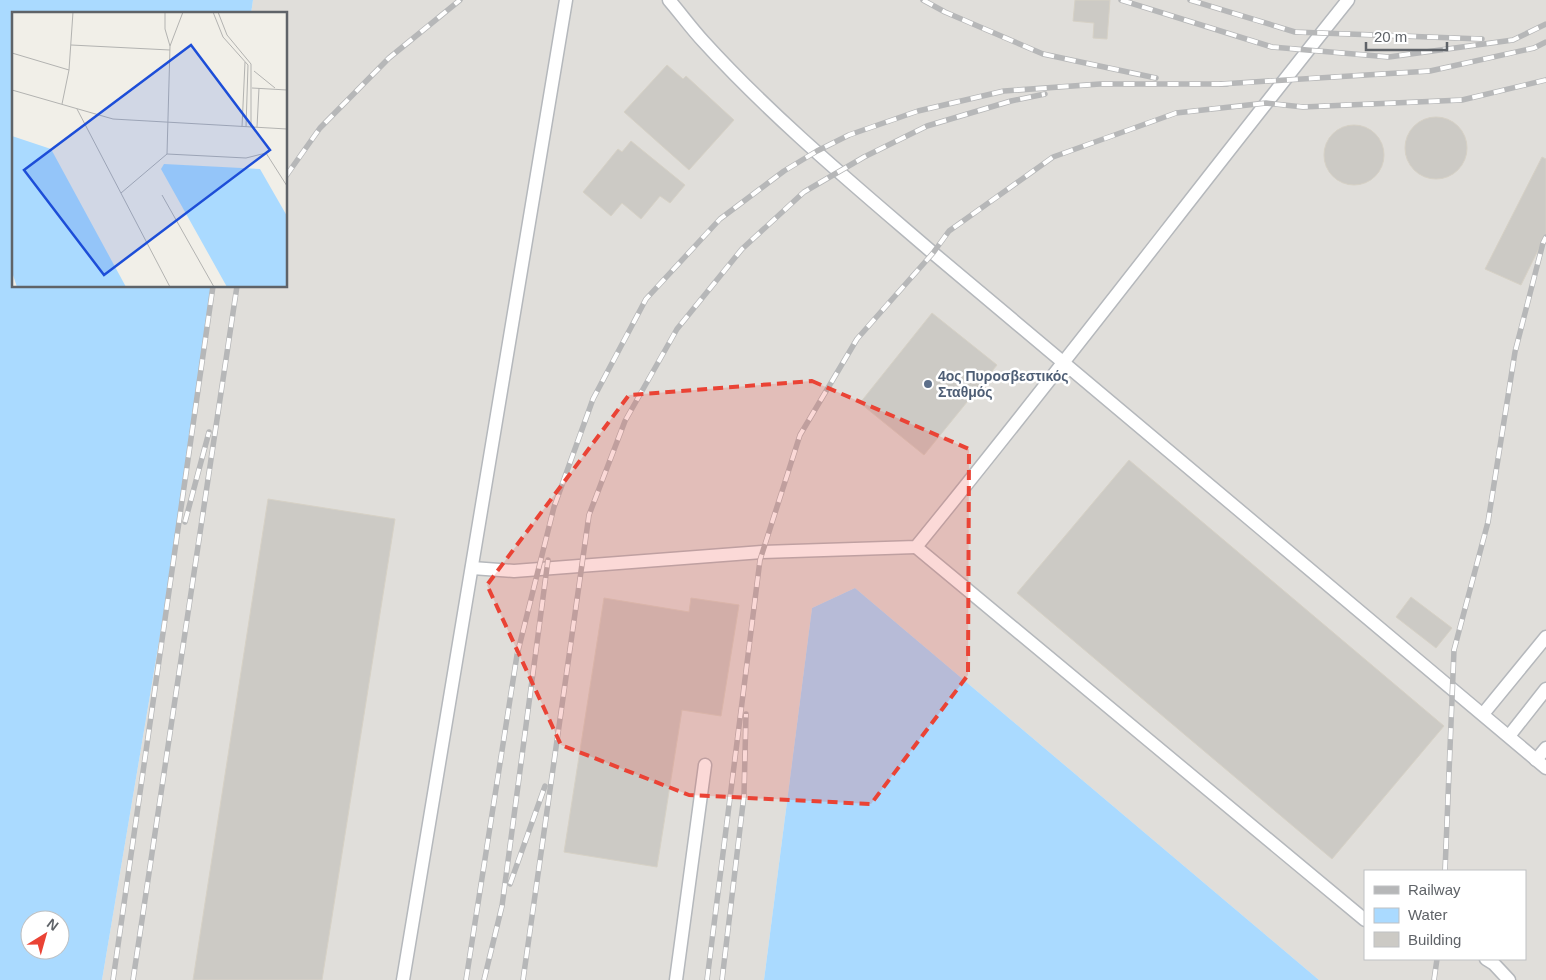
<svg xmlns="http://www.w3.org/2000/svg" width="1546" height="980" font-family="Helvetica,sans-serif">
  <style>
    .industrial { fill: #e0deda; fill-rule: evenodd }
    .water { fill: #aadaff; fill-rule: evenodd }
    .building { fill: #cccac5; stroke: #d6d1c6 }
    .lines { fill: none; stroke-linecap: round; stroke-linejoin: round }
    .service-casing { stroke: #b5b8bc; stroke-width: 15 }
    .service { stroke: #fff; stroke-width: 12 }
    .rail-casing { stroke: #b6b7b8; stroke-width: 5.5 }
    .rail { stroke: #fff; stroke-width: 4; stroke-dasharray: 11; stroke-linecap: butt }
    .marked { fill: #ea4335; fill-opacity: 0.2; stroke: #ea4335; stroke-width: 4; stroke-dasharray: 10 6; stroke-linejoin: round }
    .service-dot { fill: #5c6f8a; stroke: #fff; stroke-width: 2 }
    .labels { text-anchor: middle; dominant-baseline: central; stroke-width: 5; stroke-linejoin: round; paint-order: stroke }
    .service-label { font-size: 14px; font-weight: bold; fill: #4e5e75; stroke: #fff; text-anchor: start }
    .inset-road { fill: none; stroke: #b3b3b1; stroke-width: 1 }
    .view { fill: #1d4ed8; fill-opacity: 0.15; stroke: #1d4ed8; stroke-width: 2.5 }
    .inset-edge { fill: none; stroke: #5f6368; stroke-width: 2.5 }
  </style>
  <rect width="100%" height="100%" fill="#f1efe8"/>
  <path class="industrial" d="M253,0H1546V980H1319L855,588L812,608L764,980H102L178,529L212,286H286V14H251ZM1365,871H1525V959H1365Z"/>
  <g class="water">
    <path d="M0,0H253L251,14H14V286H212L178,529L102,980H0ZM30,920H60V950H30Z"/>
    <path d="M855,588L1319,980H764L812,608Z"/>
  </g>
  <g class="building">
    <path d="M1075,0H1110L1107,39L1093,38L1094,23L1073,21Z"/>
    <path d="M667,65L683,79L686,76L734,120L689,170L624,112Z"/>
    <circle cx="1436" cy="148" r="31"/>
    <circle cx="1354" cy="155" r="30"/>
    <path d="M631,141L685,185L670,203L660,196L641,219L622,203L611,216L583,192L618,149L622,152Z"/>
    <path d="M1542,157L1546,159V234L1521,285L1485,269Z"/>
    <path d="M932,313L997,365L924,455L860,403Z"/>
    <path d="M1129,460L1444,726L1332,859L1017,593Z"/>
    <path d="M268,499L395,519L322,980H193Z"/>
    <path d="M1411,597L1452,628L1436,648L1396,617Z"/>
    <path d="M604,598L689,612L691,598L739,605L721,716L682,710L657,867L564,852Z"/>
  </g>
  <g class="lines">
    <defs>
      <g id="service">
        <path d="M669,0C681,14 691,28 703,41C773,118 854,185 933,253L1546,768"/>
        <path d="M916,547L1365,920"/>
        <path d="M472,568L514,571L762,552L916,547C1063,367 1203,181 1348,0"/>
        <path d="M1483,714L1546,637"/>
        <path d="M1509,736L1546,689"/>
        <path d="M1536,760L1546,748"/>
        <path d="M1486,959L1494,964L1509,980"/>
        <path d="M403,980L566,0"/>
        <path d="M676,980L705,765"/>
      </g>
    </defs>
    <use href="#service" class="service-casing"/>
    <use href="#service" class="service"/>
    <defs>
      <g id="rail">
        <path d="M923,0L945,12L1043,54L1156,78"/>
        <path d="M1121,0L1272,47L1389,57L1513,40L1546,24"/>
        <path d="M1190,0L1295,32L1482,39"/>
        <path d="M1221,84L1430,71L1534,48L1546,42"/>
        <path d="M286,176L320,128L389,58L460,0"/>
        <path d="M185,522L209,432"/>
        <path d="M1445,871L1454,650L1488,522L1515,352L1543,243L1546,237"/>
        <path d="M510,884L545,786"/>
        <path d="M113,980L213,286"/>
        <path d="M133,980L237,286"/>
        <path d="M466,980L517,655L554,507L593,399L646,299L720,219L784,171L817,151L849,135L918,111L1004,91L1100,84H1227"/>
        <path d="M484,980L502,906L548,560"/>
        <path d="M523,980L589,515L625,421L677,329L742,249L804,192L864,157L927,126L1011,101L1045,94"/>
        <path d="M707,980L760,560L800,435L857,339L933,253L949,231L1053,157L1176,113L1266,103L1303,107L1462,100L1546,80"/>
        <path d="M722,980L744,795L746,714"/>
        <path d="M1434,980L1437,959"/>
      </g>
    </defs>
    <use href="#rail" class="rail-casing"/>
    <use href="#rail" class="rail"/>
  </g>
  <path class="marked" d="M812,381L969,449L968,675L871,804L689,795L561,745L487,585L629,395Z"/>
  <circle class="service-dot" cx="928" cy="384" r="5"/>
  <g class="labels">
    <g class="service-label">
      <text x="938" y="376">4ος Πυροσβεστικός<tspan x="938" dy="16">Σταθμός</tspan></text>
    </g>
  </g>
  <g transform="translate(12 12)">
    <rect width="275" height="275" fill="#f1efe8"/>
    <path d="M0,124L39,137L114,275H5L0,260ZM152,152L248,157L275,204V275H215L149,157Z" fill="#aadaff"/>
    <path class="inset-road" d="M201,0L211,25L236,53L234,115M206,0L215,23L239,52V115M59,33L158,38M158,34L171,0M0,41L57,58M242,59L263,76M240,76L275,78M0,78L101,107L275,117M50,92L57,58L61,0M65,97L158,275M230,115L233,50M245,115L247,76M155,142L234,146L254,141L275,174M109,181L155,142L158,34L153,17V0M150,183L202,275"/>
    <path class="view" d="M179,33L258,138L92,263L12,158Z"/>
    <rect width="275" height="275" class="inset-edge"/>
  </g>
  <rect x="1364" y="870" width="162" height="90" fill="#ffffff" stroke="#bfc1c3"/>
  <rect x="1374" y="886" width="25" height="8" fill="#b6b7b8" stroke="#bfc1c3"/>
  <text x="1408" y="895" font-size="15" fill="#5f6368">Railway</text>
  <rect x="1374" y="908" width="25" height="15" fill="#aadaff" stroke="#bfc1c3"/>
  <text x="1408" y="920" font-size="15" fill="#5f6368">Water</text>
  <rect x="1374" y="932" width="25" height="15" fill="#cccac5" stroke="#bfc1c3"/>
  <text x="1408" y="945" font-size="15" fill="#5f6368">Building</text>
  <g transform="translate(45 935) rotate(37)"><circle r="24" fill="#ffffff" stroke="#bfc1c3"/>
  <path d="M0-4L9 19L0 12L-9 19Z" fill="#ea4335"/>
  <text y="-8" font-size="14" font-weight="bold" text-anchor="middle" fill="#5f6368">N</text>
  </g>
  <path d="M1366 42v8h81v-8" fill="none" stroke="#5f6368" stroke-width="2.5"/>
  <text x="1374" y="42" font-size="15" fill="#5f6368" stroke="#ffffff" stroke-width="4" paint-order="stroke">20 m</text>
</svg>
